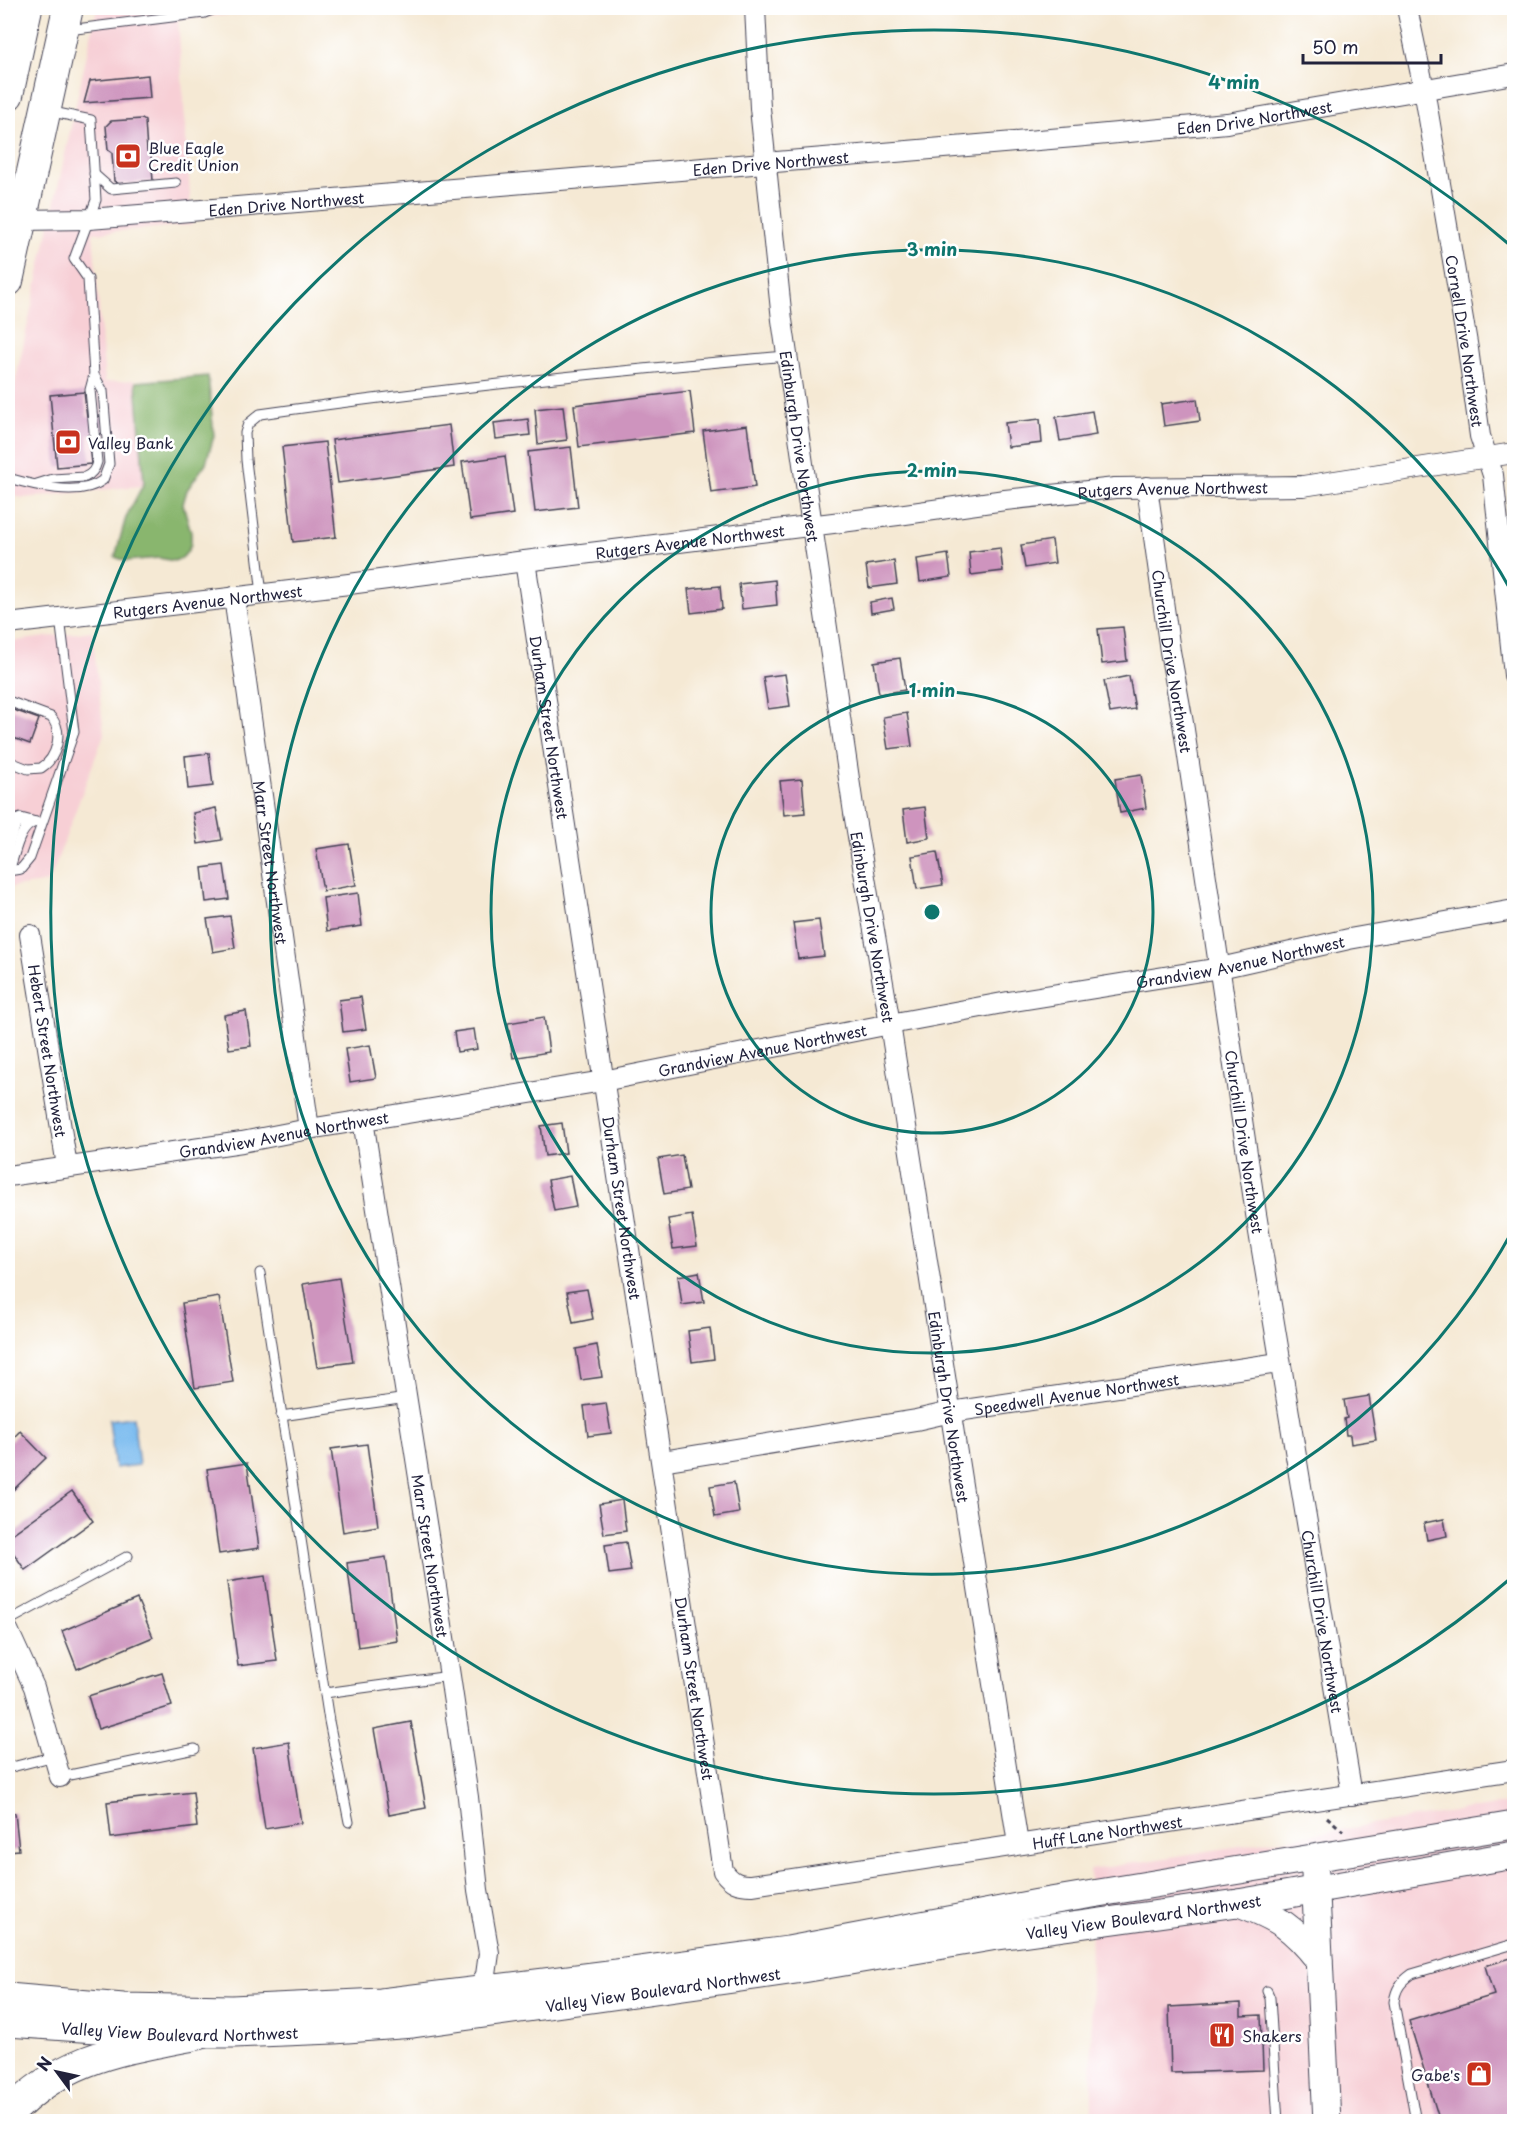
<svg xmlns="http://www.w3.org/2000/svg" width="1522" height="2129" font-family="'Playpen Sans',sans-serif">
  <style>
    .built { fill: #f7cfd5 }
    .forest { fill: #89b66e; stroke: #566c54; stroke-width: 1.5 }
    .water { fill: #7abbef; stroke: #4e6e95; stroke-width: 1.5 }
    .building { fill: #ce94be }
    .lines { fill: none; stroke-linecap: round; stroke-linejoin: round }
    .lane-casing { stroke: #424052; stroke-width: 11 }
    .street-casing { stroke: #424052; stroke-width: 22 }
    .secondary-casing { stroke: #424052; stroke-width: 29 }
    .primary-casing { stroke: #424052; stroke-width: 32 }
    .path { stroke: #424052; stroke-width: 3; stroke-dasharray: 4.5 4.5; stroke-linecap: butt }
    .lane { stroke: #fff; stroke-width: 9 }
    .street { stroke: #fff; stroke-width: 20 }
    .secondary { stroke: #fff; stroke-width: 27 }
    .primary { stroke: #fff; stroke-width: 30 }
    .ring { fill: none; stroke: #0f766e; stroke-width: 3 }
    .labels { text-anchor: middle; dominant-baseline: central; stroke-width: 5; stroke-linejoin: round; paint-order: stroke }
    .street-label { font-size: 15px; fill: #22223b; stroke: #fff }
    .poi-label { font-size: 15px; fill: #22223b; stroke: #fff; text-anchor: start }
    .centre { fill: #0f766e; stroke: #fff; stroke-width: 3 }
    .ring-label { font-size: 18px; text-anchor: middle; font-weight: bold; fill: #0f766e; stroke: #fff; stroke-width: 5; stroke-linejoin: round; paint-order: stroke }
  </style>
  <rect width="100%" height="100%" fill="#fff"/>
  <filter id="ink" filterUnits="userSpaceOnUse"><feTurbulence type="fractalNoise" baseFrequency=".0167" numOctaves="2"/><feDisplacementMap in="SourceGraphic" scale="12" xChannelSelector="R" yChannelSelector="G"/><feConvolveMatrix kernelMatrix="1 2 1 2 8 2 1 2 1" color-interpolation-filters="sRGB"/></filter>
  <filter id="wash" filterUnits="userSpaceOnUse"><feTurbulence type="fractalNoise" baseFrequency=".008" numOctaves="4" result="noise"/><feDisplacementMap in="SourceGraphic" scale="24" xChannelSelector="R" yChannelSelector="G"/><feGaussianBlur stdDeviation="1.35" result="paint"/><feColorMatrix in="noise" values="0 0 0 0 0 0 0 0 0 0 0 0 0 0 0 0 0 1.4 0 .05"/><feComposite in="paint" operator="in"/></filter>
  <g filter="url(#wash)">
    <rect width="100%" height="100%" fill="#f5e9d4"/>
    <g class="built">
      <path d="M97,8H320L178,19L192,225L93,233L105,382L135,380L144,483L140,486L23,498L8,494V415Z"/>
      <path d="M92,631L104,734L49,882L8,888V642Z"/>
      <path d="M1514,1802V2121H1092L1090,1870Z"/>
    </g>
    <path class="forest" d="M208,376L214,436L206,463L187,490L183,504L191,532V544L187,552L182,558L174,561L159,558L126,561L115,557L126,517L144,483L136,382Z"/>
    <path class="water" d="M133,1417L139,1465L115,1468L109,1420Z"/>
    <g id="blocks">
      <g class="building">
        <path d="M148,75L150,98L84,103L90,81Z"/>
        <path d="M142,119L145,121L147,151L151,154L153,181L119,184L114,181L112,153L108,150L106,126L111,121Z"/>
        <path d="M690,391L695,433L579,447L574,405Z"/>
        <path d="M84,392L87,417L104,416L106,433L88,435L91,464L57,467L50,395Z"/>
        <path d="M1197,399L1200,421L1164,426L1161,404Z"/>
        <path d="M563,406L567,440L538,444L535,409Z"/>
        <path d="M1092,411L1096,435L1060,441L1056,417Z"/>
        <path d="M528,419L530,435L496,439L494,423Z"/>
        <path d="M1040,419L1042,443L1008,447L1005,423Z"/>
        <path d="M449,425L454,467L338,483L332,440Z"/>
        <path d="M747,425L755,487L711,493L703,431Z"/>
        <path d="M325,442L336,537L293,542L282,447Z"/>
        <path d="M571,447L578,507L535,512L528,452Z"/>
        <path d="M505,456L513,514L470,520L462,462Z"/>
        <path d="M1052,540L1055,563L1025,568L1021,545Z"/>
        <path d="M1000,548L1003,571L971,575L969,552Z"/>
        <path d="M948,554L951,577L920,582L917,559Z"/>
        <path d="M894,561L897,584L869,588L866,565Z"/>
        <path d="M775,580L777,605L742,609L739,584Z"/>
        <path d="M720,586L722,609L691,613L688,589Z"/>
        <path d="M892,598L894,609L871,613L870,602Z"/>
        <path d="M1123,627L1127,661L1102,664L1098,629Z"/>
        <path d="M900,658L905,690L879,694L874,662Z"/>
        <path d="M785,674L790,706L768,709L763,677Z"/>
        <path d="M1129,676L1135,709L1110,713L1104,681Z"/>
        <path d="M8,708L39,719L30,744L8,736Z"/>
        <path d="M907,713L912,746L888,749L883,717Z"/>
        <path d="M209,753L213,786L188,789L185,756Z"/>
        <path d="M1141,775L1146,808L1120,813L1115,779Z"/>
        <path d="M802,779L805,813L784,815L780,781Z"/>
        <path d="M925,807L929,838L907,842L903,810Z"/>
        <path d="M216,808L222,840L198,844L193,813Z"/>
        <path d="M349,844L356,885L323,891L316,849Z"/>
        <path d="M937,852L943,885L917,889L912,856Z"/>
        <path d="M224,865L229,899L206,902L202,868Z"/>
        <path d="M358,893L362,926L327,931L323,898Z"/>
        <path d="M230,916L235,948L213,952L207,919Z"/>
        <path d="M819,920L824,956L798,959L793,923Z"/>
        <path d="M361,997L366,1029L343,1032L339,1000Z"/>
        <path d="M246,1011L251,1046L229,1049L224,1015Z"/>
        <path d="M544,1017L549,1052L513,1058L508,1023Z"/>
        <path d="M474,1029L477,1049L457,1052L454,1032Z"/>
        <path d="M370,1045L376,1078L350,1082L345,1049Z"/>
        <path d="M562,1123L566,1153L545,1156L541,1126Z"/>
        <path d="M682,1155L688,1190L664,1194L658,1159Z"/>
        <path d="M570,1176L576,1207L554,1211L548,1180Z"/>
        <path d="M692,1215L697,1246L673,1249L668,1219Z"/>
        <path d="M699,1272L704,1302L682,1305L678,1276Z"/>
        <path d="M339,1278L353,1362L317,1367L303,1284Z"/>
        <path d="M587,1289L593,1319L573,1323L567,1292Z"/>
        <path d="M219,1297L233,1382L195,1388L182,1303Z"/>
        <path d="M710,1328L714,1359L692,1362L688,1331Z"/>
        <path d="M597,1345L602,1377L581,1380L576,1349Z"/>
        <path d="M1369,1396L1376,1440L1351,1444L1350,1435H1346L1344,1419L1347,1418L1344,1400Z"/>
        <path d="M606,1403L611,1433L588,1436L584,1406Z"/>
        <path d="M20,1431L46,1458L8,1495V1443Z"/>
        <path d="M367,1444L378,1526L343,1532L331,1449Z"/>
        <path d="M247,1463L259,1548L219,1554L207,1469Z"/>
        <path d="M734,1482L739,1513L715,1517L710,1486Z"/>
        <path d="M72,1491L93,1521L25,1570L8,1545V1537Z"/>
        <path d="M622,1500L626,1531L604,1534L599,1504Z"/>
        <path d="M1444,1519L1447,1536L1427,1540L1424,1523Z"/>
        <path d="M626,1542L631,1571L609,1574L605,1545Z"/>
        <path d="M386,1557L397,1641L358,1647L347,1563Z"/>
        <path d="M265,1576L277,1661L238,1666L227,1582Z"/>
        <path d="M137,1599L153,1637L77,1669L62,1631Z"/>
        <path d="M162,1673L172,1706L98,1729L88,1696Z"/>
        <path d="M411,1722L426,1808L389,1815L374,1729Z"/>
        <path d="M289,1742L301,1823L265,1829L253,1748Z"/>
        <path d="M193,1792L197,1827L111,1838L107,1802Z"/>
        <path d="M8,1813H15L19,1850L8,1851Z"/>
        <path d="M1514,1957V2122H1440L1409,2021L1494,1995L1485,1966Z"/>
        <path d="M1241,2003V2016L1261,2015L1263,2070L1171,2073L1169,2007Z"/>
      </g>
    </g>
  </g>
  <g filter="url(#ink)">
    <use href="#blocks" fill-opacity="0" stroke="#424052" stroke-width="1.5"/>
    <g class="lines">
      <defs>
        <g id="lane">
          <path d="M204,13L218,8"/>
          <path d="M68,30L204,13V8"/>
          <path d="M94,174L111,189L176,183"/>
          <path d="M8,478C33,485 80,498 103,480L109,464L103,391L94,375L88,279L74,259L96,200L91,120L48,111"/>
          <path d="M37,484L53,479L85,477C92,474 95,470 97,462L90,390L94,375"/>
          <path d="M262,594L246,460L245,433L248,424L260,414C435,389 611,371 787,356"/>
          <path d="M8,701L51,717C64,732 57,758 41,768L28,769L8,761"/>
          <path d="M8,823L21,818L36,822"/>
          <path d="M8,845L16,825L24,821"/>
          <path d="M8,871L21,869L30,858L74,732L60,618"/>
          <path d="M9,871C15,856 18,826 36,822"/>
          <path d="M260,1273L329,1721L349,1822"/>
          <path d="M281,1416L407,1398"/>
          <path d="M8,1621L128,1556"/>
          <path d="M325,1693L450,1676"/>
          <path d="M8,1768L55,1756"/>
          <path d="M60,1777L195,1749"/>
          <path d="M1267,1991L1270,1998L1278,2122"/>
          <path d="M1416,2122L1394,2002C1396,1988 1401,1982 1412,1974L1514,1944"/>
        </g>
        <g id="street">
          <path id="s1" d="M755,8L760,108L782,320L854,813L890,1024L1018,1844"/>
          <path id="s2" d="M1407,8L1424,89L1468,349L1480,436L1493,475L1514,675"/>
          <path id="s3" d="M21,220L89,219L178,212L1074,137L1227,123L1514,74"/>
          <path id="s4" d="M1147,487L1170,651L1183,723L1256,1214L1352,1795"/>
          <path id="s5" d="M525,561L723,1871C732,1883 738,1885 752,1885L1514,1770"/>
          <path id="s6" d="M234,597L309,1129"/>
          <path id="s7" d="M8,624L349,584L525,561L898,515L1005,500L1115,488L1303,486L1514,453"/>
          <path id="s8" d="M30,935L67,1166"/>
          <path id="s9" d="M363,1120L450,1676L468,1797L478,1890L489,1953L486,1975L478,1990"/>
          <path id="s10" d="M8,1176L242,1142L309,1129L603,1081L890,1024L1008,1002L1220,968L1349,939L1514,910"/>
          <path id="s11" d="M662,1461L916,1420L951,1412L1279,1363"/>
          <path d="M8,1630L34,1687L60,1777"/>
        </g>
        <g id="secondary">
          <path d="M1315,1874L1327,2122"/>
          <path d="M1239,1903C1279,1918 1293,1927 1319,1960"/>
          <path d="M8,1997L123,2007L232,2009L381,2002L633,1971L788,1950L1038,1903L1514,1825"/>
          <path id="s12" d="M8,2023L169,2034H234L334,2030L413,2024L803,1969L991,1937L1238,1903L1514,1855"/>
        </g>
        <g id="primary">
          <path d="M8,95L27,8"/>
          <path d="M8,281L68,8"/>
          <path d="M8,2115C65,2055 122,2050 200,2034"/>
        </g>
      </defs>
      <use href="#lane" class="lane-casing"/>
      <use href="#street" class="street-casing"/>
      <use href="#secondary" class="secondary-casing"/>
      <use href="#primary" class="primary-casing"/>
      <path class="path" d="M1327,1817L1343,1831"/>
      <use href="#lane" class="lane"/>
      <use href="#street" class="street"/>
      <use href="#secondary" class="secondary"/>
      <use href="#primary" class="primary"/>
    </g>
  </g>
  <g class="ring">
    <circle cx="932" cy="912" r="221"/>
    <circle cx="932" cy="912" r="441"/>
    <path d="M1514 1228A662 662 0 1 1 1514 596"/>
    <path d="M1511 1578A882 882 0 1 1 1511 246"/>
  </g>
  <defs>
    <symbol id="bank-square" viewBox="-11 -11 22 22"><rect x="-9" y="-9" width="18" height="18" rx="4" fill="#c8321e" stroke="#fff"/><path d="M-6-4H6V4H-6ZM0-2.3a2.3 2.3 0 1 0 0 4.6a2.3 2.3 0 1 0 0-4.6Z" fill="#fff"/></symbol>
    <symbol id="restaurant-square" viewBox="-11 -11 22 22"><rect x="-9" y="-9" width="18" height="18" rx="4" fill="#c8321e" stroke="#fff"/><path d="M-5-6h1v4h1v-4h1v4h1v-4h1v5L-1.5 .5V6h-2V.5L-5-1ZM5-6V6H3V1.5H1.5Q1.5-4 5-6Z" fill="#fff"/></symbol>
    <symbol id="shop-square" viewBox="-11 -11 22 22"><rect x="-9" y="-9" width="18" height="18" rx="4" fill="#c8321e" stroke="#fff"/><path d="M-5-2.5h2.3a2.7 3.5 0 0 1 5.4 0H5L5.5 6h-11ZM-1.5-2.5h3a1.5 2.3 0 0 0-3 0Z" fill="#fff"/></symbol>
  </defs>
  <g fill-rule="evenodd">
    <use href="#bank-square" x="113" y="141" width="30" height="30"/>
    <use href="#bank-square" x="53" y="427" width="30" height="30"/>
    <use href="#restaurant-square" x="1207" y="2020" width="30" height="30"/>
    <use href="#shop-square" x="1464" y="2059" width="30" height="30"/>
  </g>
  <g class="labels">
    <g class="street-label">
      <text stroke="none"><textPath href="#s3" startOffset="1238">Eden Drive Northwest</textPath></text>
      <text stroke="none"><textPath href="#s3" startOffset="752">Eden Drive Northwest</textPath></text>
      <text stroke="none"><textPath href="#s3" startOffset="266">Eden Drive Northwest</textPath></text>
      <text stroke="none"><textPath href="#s2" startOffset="338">Cornell Drive Northwest</textPath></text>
      <text stroke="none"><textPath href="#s1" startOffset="441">Edinburgh Drive Northwest</textPath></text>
      <text stroke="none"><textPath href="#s7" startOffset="1173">Rutgers Avenue Northwest</textPath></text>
      <text stroke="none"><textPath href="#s7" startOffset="687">Rutgers Avenue Northwest</textPath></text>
      <text stroke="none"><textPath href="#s7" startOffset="201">Rutgers Avenue Northwest</textPath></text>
      <text stroke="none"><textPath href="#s4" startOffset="176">Churchill Drive Northwest</textPath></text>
      <text stroke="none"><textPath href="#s5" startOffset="168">Durham Street Northwest</textPath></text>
      <text stroke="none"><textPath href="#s6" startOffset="268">Marr Street Northwest</textPath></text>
      <text stroke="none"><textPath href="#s1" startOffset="927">Edinburgh Drive Northwest</textPath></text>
      <text stroke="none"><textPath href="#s10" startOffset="1251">Grandview Avenue Northwest</textPath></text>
      <text stroke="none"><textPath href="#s10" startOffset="765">Grandview Avenue Northwest</textPath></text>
      <text stroke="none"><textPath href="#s8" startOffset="117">Hebert Street Northwest</textPath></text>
      <text stroke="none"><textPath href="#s10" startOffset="279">Grandview Avenue Northwest</textPath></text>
      <text stroke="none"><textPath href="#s4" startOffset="662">Churchill Drive Northwest</textPath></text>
      <text stroke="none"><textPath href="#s5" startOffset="654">Durham Street Northwest</textPath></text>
      <text stroke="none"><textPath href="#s11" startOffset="420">Speedwell Avenue Northwest</textPath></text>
      <text stroke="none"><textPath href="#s1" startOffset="1413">Edinburgh Drive Northwest</textPath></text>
      <text stroke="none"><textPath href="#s9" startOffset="441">Marr Street Northwest</textPath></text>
      <text stroke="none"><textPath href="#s4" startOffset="1148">Churchill Drive Northwest</textPath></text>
      <text stroke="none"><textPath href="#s5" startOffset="1140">Durham Street Northwest</textPath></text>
      <text stroke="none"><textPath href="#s5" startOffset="1718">Huff Lane Northwest</textPath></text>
      <text stroke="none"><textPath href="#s12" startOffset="1144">Valley View Boulevard Northwest</textPath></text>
      <text stroke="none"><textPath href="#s12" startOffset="658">Valley View Boulevard Northwest</textPath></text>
      <text stroke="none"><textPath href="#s12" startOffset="172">Valley View Boulevard Northwest</textPath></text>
    </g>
    <g class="poi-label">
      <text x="148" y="147">Blue Eagle<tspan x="148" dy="17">Credit Union</tspan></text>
      <text x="88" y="442">Valley Bank</text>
      <text x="1242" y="2035">Shakers</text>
      <text x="1460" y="2074" text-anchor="end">Gabe's</text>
    </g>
  </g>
  <circle cx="932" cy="912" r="9" class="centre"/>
  <g class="ring-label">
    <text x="1234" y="89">4 min</text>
    <text x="932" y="256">3 min</text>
    <text x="932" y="477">2 min</text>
    <text x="932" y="697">1 min</text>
  </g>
  <rect width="1522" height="2129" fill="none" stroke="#fff" stroke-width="30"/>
  <g transform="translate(57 2072) rotate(303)" stroke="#ffffff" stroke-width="4.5" paint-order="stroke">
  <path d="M0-4.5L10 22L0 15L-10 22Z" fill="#22223b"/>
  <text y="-9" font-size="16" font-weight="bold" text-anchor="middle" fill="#22223b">N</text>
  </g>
  <path d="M1303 54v9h138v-9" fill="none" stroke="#22223b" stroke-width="3"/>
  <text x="1312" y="54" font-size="18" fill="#22223b" stroke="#ffffff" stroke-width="4.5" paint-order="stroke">50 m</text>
</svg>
